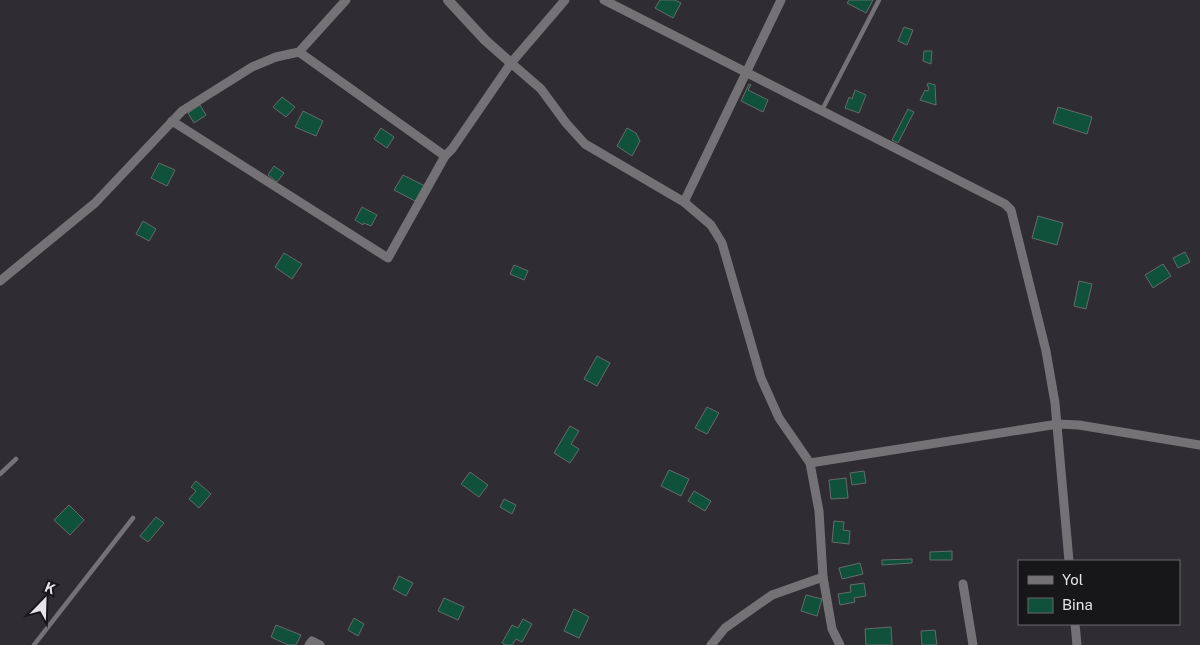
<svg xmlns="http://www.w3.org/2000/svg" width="1200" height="645" font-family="'Public Sans',sans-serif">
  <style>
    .building { fill: #0f513b; stroke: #646b68 }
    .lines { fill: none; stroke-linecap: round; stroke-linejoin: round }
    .service { stroke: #747275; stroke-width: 4.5 }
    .minor { stroke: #747275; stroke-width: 9 }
    .tertiary { stroke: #747275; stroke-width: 10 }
  </style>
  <rect width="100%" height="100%" fill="#302d32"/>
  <g class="building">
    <path d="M660,0H675L681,3L673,18L655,8Z"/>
    <path d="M849,0H873L866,13L847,3Z"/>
    <path d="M904,27L913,30L907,45L898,41Z"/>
    <path d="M924,51H932L931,64L923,61Z"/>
    <path d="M928,83L935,85L936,105L920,100L925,90L928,91L929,87L927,86Z"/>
    <path d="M749,84L751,85L748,90L768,100L763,112L741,101Z"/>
    <path d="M855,90L866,95L859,113L845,108L849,97L852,99Z"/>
    <path d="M282,97L295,107L286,117L273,107Z"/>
    <path d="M200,105L206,115L194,123L188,113Z"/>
    <path d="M1058,107L1092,117L1087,134L1053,123Z"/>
    <path d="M908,109L914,112L898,143L892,140Z"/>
    <path d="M303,111L323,121L316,136L295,127Z"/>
    <path d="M381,128L394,137L387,148L374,139Z"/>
    <path d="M627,128L636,133L640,141L632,156L617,146Z"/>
    <path d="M159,163L175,170L167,186L151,178Z"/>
    <path d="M274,166L284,173L277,182L268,175Z"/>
    <path d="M403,175L425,186L417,202L394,190Z"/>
    <path d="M362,207L377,215L371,226L364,223L363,225L355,220Z"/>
    <path d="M1038,216L1063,223L1057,245L1032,238Z"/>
    <path d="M143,221L156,229L149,241L136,234Z"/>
    <path d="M1185,252L1190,262L1178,268L1173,258Z"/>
    <path d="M284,253L302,264L292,279L275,267Z"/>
    <path d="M1163,264L1171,276L1153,288L1145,275Z"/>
    <path d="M514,265L528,271L524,280L510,274Z"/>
    <path d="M1079,281L1092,284L1086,309L1074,306Z"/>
    <path d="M597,356L610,363L597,386L584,379Z"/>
    <path d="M707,407L719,413L707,434L695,428Z"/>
    <path d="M570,426L579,431L571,444L579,449L570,463L554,453Z"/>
    <path d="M669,470L689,479L681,496L661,486Z"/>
    <path d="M864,471L866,483L852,485L850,473Z"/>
    <path d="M470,472L488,485L479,497L461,484Z"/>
    <path d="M846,478L848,498L831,499L829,480Z"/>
    <path d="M196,481L211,494L199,508L189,499L196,491L191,487Z"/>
    <path d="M694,491L711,501L705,511L688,501Z"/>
    <path d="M504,499L516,505L512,514L500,507Z"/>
    <path d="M69,505L84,520L70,535L54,520Z"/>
    <path d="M156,517L164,523L148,542L140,536Z"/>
    <path d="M834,521L844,522L843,530L850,531L849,544L832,542Z"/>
    <path d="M952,551V560H930V552Z"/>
    <path d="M912,559V563L882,565V560Z"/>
    <path d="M860,563L863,574L842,579L839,568Z"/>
    <path d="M399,576L413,583L406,596L393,589Z"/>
    <path d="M864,583L866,596L854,598L855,602L840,605L838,594L851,592L850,585Z"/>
    <path d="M806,595L822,599L817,616L801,611Z"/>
    <path d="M444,598L464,607L458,620L438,611Z"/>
    <path d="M574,609L589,617L579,638L564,631Z"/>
    <path d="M354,618L364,624L358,636L348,630Z"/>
    <path d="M523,619L532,624L522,642L516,639L512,645H506L502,643L512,625L518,628Z"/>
    <path d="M276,625L301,635L296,645H288L271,637Z"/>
    <path d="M891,627L892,645H866L865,629Z"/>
    <path d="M935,630L937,645H922L921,631Z"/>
  </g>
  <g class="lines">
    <g class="service">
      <path d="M822,110L879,0"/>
      <path d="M0,474L16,459"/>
      <path d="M34,645L133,518"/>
    </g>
    <g class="minor">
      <path d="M604,0L1005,204L1011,210L1046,351L1055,403L1069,561"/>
      <path d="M299,52L445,156"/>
      <path d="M511,63L565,0"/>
      <path d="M172,121L388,258L445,156L452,149L511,63L541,89L566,123L585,144L684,202L711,225L722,243L761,378L779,418L810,463L819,511L823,577L832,629L840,645"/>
      <path d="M684,202L781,0"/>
      <path d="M0,281L95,203L182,111L252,67L276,57L299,52L346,0"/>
      <path d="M810,463L1058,424L1079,425L1200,445"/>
      <path d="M963,584L973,645"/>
      <path d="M1075,624L1077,645"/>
      <path d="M309,645L312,641L320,645"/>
      <path d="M711,645L725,628L772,595L823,577"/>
    </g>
    <path class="tertiary" d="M448,0L485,40L511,63"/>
  </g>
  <rect x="1018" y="560" width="162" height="65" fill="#171618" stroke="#6a686b"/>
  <rect x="1028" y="576" width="25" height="8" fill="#747275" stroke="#6a686b"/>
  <text x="1062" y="585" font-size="15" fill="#e6e4e8">Yol</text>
  <rect x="1028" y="598" width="25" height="15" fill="#0f513b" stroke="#6a686b"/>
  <text x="1062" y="610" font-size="15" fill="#e6e4e8">Bina</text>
  <g transform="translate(45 600) rotate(23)" stroke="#171618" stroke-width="4" paint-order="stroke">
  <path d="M0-4L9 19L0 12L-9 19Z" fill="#e6e4e8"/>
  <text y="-8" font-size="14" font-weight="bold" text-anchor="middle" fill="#e6e4e8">K</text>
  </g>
</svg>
